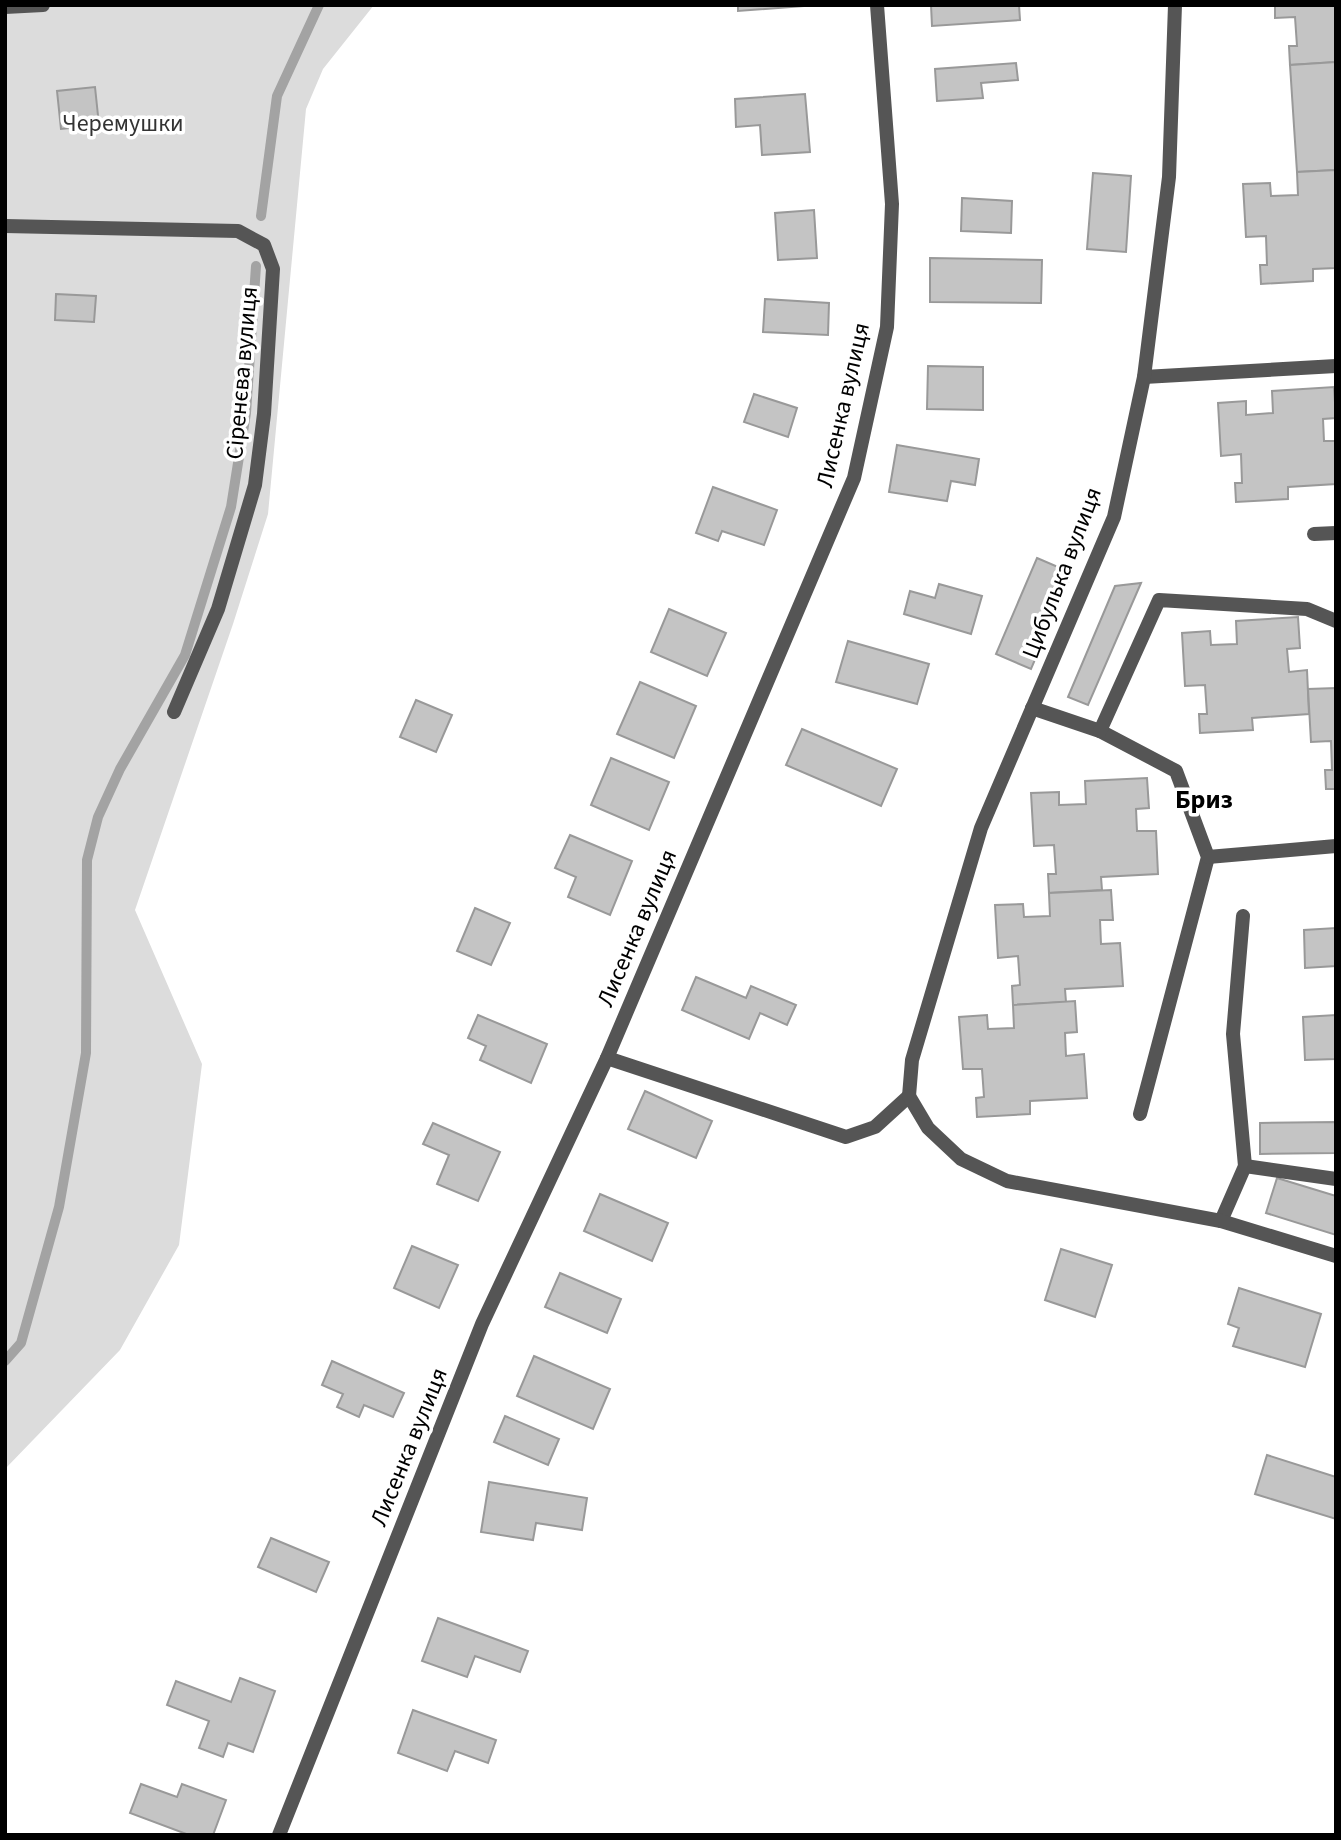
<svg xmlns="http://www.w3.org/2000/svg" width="1341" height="1840" font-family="'Source Sans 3',sans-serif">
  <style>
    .green { fill: #dcdcdc }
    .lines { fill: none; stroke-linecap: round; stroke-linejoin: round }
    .stream { stroke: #a3a3a3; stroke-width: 10 }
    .building { fill: #c4c4c4; stroke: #999; stroke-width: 2 }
    .lane { stroke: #555; stroke-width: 14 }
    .street { stroke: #555; stroke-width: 14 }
    .labels { text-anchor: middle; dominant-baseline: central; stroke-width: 7; stroke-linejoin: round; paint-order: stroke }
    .park-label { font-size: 24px; fill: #333; stroke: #fff }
    .street-label { font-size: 24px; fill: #000; stroke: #fff }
    .neighbourhood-label { font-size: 26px; font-weight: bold; fill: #000; stroke: #fff }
  </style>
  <rect width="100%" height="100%" fill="#fff"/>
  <path class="green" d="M5,5H374L323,69L306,109L268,514L233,624L135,910L202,1064L179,1245L120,1350L5,1469Z"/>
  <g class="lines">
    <g class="stream">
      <path d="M261,216L277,96L319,5"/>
      <path d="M5,1361L21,1343L59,1207L86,1053L87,860L98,817L120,769L185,655L231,507L246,413L256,266"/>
    </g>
  </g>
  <g class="building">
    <path d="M738,5H817L738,11Z"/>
    <path d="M931,5H1019L1020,20L932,26Z"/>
    <path d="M1275,5H1336V62L1290,65L1289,46H1297L1295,17L1275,18Z"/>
    <path d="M1336,62V170L1297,172L1290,65Z"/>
    <path d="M1016,63L1018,80L981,83L983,98L937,101L935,69Z"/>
    <path d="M95,87L99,125L61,129L57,91Z"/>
    <path d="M805,94L810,152L762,155L760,125L736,127L735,99Z"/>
    <path d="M1336,170V268L1313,269V281L1261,284L1260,265H1267L1266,236L1246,237L1243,184L1270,183L1271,196L1298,195L1297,172Z"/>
    <path d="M1093,173L1131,176L1126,252L1087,249Z"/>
    <path d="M962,198L1012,201L1011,233L961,231Z"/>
    <path d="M814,210L817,258L778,260L775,213Z"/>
    <path d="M930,258L1042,260L1041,303L930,302Z"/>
    <path d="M56,294L96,296L94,322L55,320Z"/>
    <path d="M765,299L829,303L828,335L763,332Z"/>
    <path d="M928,366L983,367V410L927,409Z"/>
    <path d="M1334,387L1336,418L1323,419L1324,441H1336V484L1288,487V499L1236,502L1235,483H1242L1241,454L1221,456L1218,403L1246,401V415L1273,413L1272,391Z"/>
    <path d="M754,394L797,408L788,437L744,422Z"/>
    <path d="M897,445L979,459L975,485L951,481L947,501L889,492Z"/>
    <path d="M713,487L777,510L764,545L722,531L718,541L696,533Z"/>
    <path d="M1037,558L1072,573L1031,669L996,654Z"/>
    <path d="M1141,583L1088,705L1068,697L1115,586Z"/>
    <path d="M939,584L982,596L971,634L904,614L910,591L935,598Z"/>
    <path d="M669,609L726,633L707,676L651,652Z"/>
    <path d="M1298,617L1300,648L1287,649L1289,672L1307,670L1309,714L1252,718L1253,730L1200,733L1199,714H1207L1205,685L1185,686L1182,633L1210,631L1211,645L1237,644L1236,621Z"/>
    <path d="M848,641L929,664L917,704L836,682Z"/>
    <path d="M640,682L696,706L674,758L617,734Z"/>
    <path d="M1336,688V789H1326L1325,770H1332L1331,741L1311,742L1308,689Z"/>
    <path d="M416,700L452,715L436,752L400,737Z"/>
    <path d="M802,729L897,769L881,806L786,765Z"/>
    <path d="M611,758L669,782L649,830L591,805Z"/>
    <path d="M1147,778L1149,808L1136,809L1137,831H1156L1158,874L1101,877L1102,890L1049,893L1048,874H1056L1054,845L1034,846L1031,793L1059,792V805L1086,804L1085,781Z"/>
    <path d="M570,835L632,861L610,915L568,897L576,877L555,868Z"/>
    <path d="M1111,890L1113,920H1100L1101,944L1120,943L1123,986L1065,989L1066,1002L1013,1005L1012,986L1020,985L1018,956L998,958L995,905L1023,904L1024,917L1050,916L1049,893Z"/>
    <path d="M475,908L510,923L491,965L457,951Z"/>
    <path d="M1336,928V966L1305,968L1304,930Z"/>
    <path d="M696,977L746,998L751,986L796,1005L787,1025L760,1013L749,1039L682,1010Z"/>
    <path d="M1075,1001L1077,1032L1065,1033L1066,1056L1084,1054L1087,1098L1030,1101V1114L977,1117L976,1098L984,1097L982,1069H963L959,1017L987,1015L988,1029L1014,1028L1013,1005Z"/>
    <path d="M478,1015L547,1044L531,1083L480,1060L486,1046L468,1038Z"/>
    <path d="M1336,1015V1059L1305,1060L1303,1017Z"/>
    <path d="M645,1091L712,1121L696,1158L628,1129Z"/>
    <path d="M1336,1122V1153L1260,1154V1123Z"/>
    <path d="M433,1123L500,1152L478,1201L437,1184L449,1155L423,1144Z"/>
    <path d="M1277,1178L1336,1196V1235L1266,1213Z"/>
    <path d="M600,1194L668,1223L652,1261L584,1231Z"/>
    <path d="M412,1246L458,1265L439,1308L394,1288Z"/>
    <path d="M1061,1249L1112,1265L1095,1317L1045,1300Z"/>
    <path d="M560,1273L621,1299L607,1333L545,1307Z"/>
    <path d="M1239,1288L1321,1314L1305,1367L1233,1346L1239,1328L1228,1324Z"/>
    <path d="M534,1356L610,1389L593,1429L517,1396Z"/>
    <path d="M332,1361L404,1393L393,1417L364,1405L359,1417L337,1407L343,1394L322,1385Z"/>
    <path d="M505,1416L559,1439L548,1465L494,1442Z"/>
    <path d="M1267,1455L1336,1477V1519L1255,1494Z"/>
    <path d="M489,1482L587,1498L582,1530L536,1523L533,1540L481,1532Z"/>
    <path d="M271,1538L329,1562L316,1592L258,1567Z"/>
    <path d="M438,1618L528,1651L520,1672L475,1656L467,1677L422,1661Z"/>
    <path d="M240,1678L275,1691L253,1752L228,1743L223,1757L199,1748L209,1721L167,1705L176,1681L231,1702Z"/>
    <path d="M413,1710L496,1740L488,1763L455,1751L447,1771L398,1753Z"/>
    <path d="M141,1784L177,1797L182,1784L226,1800L213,1835H189L130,1813Z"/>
  </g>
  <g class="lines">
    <g class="lane">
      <path d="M5,7L43,5"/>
      <path d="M5,226L238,231L264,245L273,269L264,414L255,485L218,609L174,712"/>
      <path d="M1144,377L1336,366"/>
      <path d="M1314,534L1336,533"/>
      <path d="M1032,708L1100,731L1176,771L1208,857L1140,1114"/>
      <path d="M1100,731L1159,600L1307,609L1336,621"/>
      <path d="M1208,857L1336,846"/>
      <path d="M1245,1166L1336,1179"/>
      <path d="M1221,1221L1245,1166L1233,1034L1243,916"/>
    </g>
    <g class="street">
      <path d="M607,1058L846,1137L875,1127L909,1096"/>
      <path d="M909,1096L912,1060L981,828L1114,517L1144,377L1169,177L1175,5"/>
      <path d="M909,1096L928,1128L961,1159L1007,1181L1221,1221L1336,1256"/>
      <path d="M279,1835L482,1324L607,1058L854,478L887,327L892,204L877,5"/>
    </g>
  </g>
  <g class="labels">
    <g class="park-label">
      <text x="123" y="123">Черемушки</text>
    </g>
    <g class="street-label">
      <text transform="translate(242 373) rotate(-85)">Сіренєва вулиця</text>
      <text transform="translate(843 405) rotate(-77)">Лисенка вулиця</text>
      <text transform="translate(1062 573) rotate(-69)">Цибулька вулиця</text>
      <text transform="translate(637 928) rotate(-67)">Лисенка вулиця</text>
      <text transform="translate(409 1447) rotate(-68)">Лисенка вулиця</text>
    </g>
    <g class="neighbourhood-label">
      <text x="1204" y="799">Бриз</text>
    </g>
  </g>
  <rect width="1341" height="1840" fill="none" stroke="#000000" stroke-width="14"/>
</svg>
